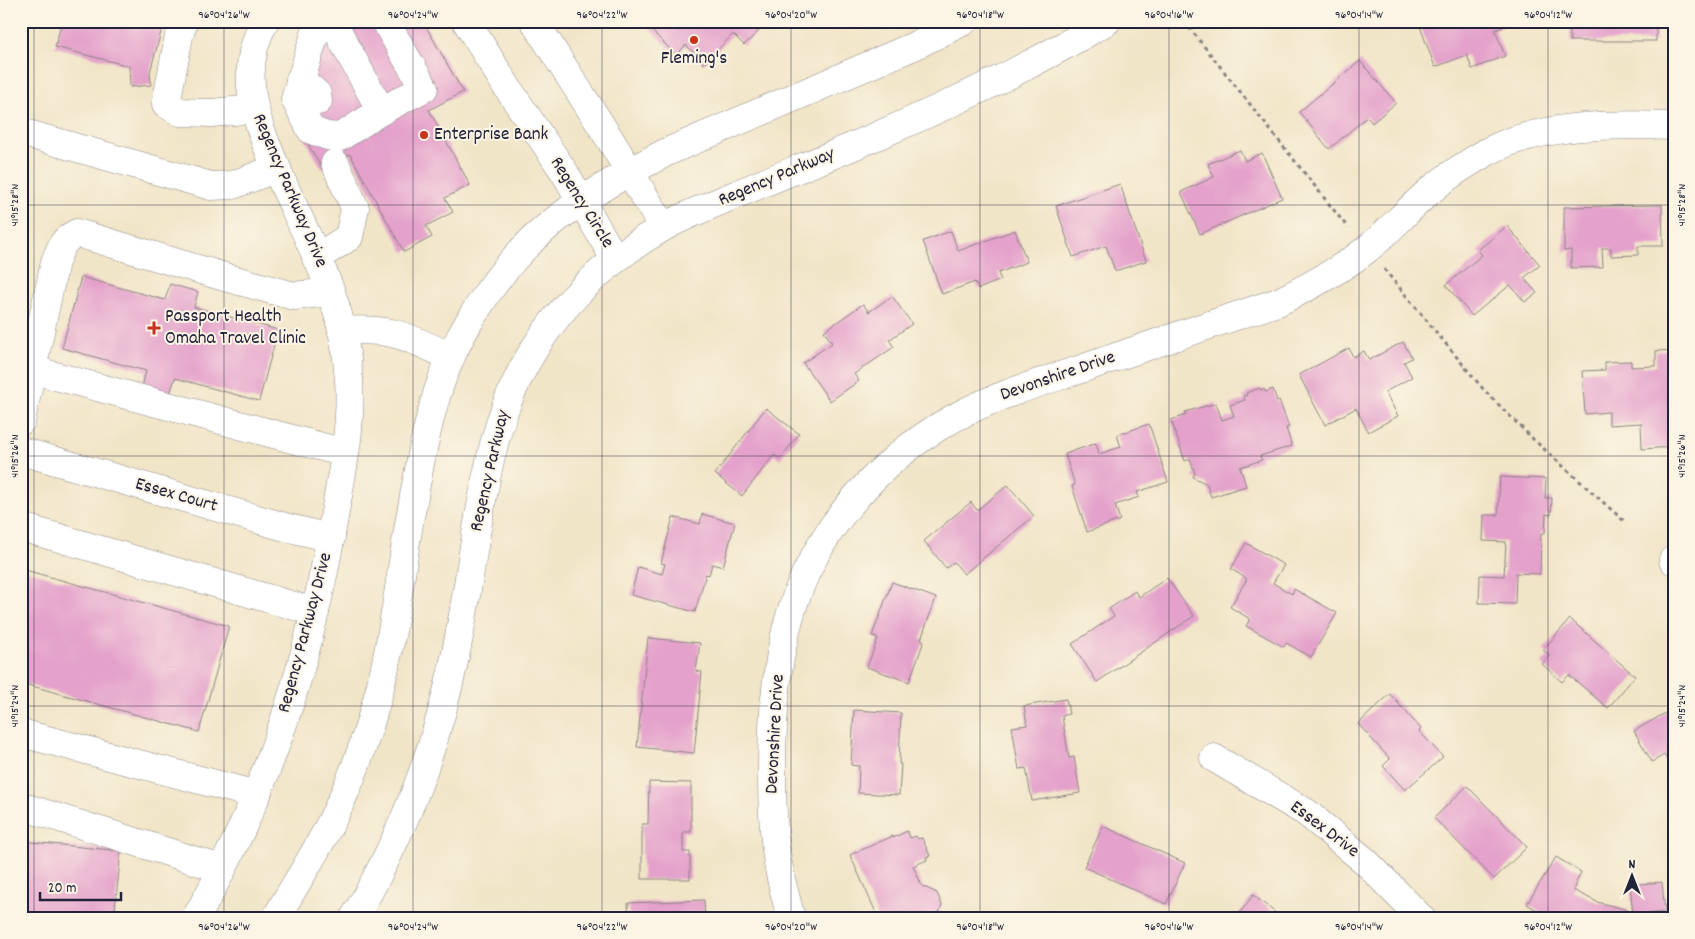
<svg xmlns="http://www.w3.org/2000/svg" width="1695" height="939" font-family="Dekko,sans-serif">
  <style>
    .building { fill: #e4a1cb }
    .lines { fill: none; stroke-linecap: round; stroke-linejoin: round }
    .minor-casing { stroke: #8a8482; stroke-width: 29 }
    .major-casing { stroke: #8a8482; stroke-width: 29 }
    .path { stroke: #8a8482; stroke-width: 3; stroke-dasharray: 4 4; stroke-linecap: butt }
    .minor { stroke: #fff; stroke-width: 28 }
    .major { stroke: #fff; stroke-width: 28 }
    .ticks { fill: none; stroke: #22223b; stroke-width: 1; stroke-opacity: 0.45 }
    .poi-dot { fill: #c8321e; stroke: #fcf5e5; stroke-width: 2 }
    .labels { text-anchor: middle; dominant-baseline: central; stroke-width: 4; stroke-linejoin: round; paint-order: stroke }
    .poi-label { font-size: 19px; fill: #22223b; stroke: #fcf5e5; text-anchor: start }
    .street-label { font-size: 19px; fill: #22223b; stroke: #fcf5e5 }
    .neatline { fill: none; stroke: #22223b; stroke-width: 2 }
    .ticks-label { font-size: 12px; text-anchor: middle; fill: #22223b }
  </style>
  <rect width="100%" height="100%" fill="#fcf5e5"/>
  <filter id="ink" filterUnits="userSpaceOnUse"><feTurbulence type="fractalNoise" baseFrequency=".02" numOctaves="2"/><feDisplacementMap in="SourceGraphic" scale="10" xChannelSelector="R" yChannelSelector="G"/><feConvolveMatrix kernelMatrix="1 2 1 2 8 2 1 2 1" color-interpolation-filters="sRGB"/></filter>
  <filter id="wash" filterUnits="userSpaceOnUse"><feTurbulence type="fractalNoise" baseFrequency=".0096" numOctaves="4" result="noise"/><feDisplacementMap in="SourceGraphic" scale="20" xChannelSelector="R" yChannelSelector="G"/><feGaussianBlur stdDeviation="1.12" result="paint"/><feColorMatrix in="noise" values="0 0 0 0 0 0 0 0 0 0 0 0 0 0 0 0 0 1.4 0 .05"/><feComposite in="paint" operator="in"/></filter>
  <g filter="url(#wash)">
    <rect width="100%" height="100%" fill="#f1e5c8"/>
    <g id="blocks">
      <g class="building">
        <path d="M62,21H164L150,72L151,85L130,87L129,66L55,47Z"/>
        <path d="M305,21H423L463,92L429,110L470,185L445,198L453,212L426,226L432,237L404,252L350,154L322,169L284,101Z"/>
        <path d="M642,21H755L762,28L744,45L733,34L704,64L686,45L676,55Z"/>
        <path d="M1418,21H1501L1503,27L1495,30L1505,56L1472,69L1467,55L1435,67Z"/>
        <rect x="1570" y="21" width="86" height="20"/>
        <path d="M1360,61L1396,103L1372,123L1367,117L1329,149L1299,112Z"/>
        <path d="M1240,150L1245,161L1262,153L1282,198L1200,234L1181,192L1214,177L1208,164Z"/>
        <path d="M1120,184L1146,261L1115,271L1106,246L1073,257L1056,206Z"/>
        <path d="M1662,205L1663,246H1638V255L1611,256V248H1602L1603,267L1571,268V250L1564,251V207Z"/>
        <path d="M1507,226L1540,265L1524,278L1537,293L1525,302L1510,285L1472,316L1446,285L1482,255L1478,250Z"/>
        <path d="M1015,230L1027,262L998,273L1001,280L978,289L975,282L942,294L923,241L951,231L958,251Z"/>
        <path d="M81,277L165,300L170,284L198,292L194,307L278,330L259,401L175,378L170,394L142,387L146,371L62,348Z"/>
        <path d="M892,296L912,324L889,340L894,347L854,374L859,381L830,401L803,363L832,343L824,331L863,304L869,312Z"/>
        <path d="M1403,342L1412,358L1404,362L1412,377L1385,392L1398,416L1368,432L1356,408L1325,425L1299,375L1349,348L1353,357L1364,351L1369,360Z"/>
        <path d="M1674,350V447L1642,449L1641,423L1609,425V412L1585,414L1582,371L1605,370V362L1631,361V367L1656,366V351Z"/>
        <path d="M1260,388L1261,390L1264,389L1265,392L1273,389L1277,401L1279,400L1289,427L1286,428L1292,446L1260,456L1262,460L1240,467L1246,486L1211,497L1207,484L1193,477L1195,473L1190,459L1185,461L1171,420L1186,415L1185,412L1216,403L1222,420L1234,416L1230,405L1245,400L1243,396L1247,395L1246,393Z"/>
        <path d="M766,408L799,434L780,459L774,455L742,496L715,474Z"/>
        <path d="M1149,424L1168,482L1137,492L1139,497L1115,505L1120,520L1087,532L1072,486L1075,485L1065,454L1096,443L1099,454L1121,447L1117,435Z"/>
        <path d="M1500,477L1546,479L1545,498H1552L1551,515L1546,514L1545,533H1541L1540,574L1516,573L1515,604L1479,603L1480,575L1504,576L1506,542L1483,541L1484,515H1498Z"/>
        <path d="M1008,485L1034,516L964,574L954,562L946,568L924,541L971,502L977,510Z"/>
        <path d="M702,514L735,523L723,567L712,564L709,575L706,574L695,612L631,595L638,567L662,574L665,564L661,563L673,517L700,524Z"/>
        <path d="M1246,543L1284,565L1273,583L1292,594L1294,589L1337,613L1311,657L1286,643L1284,647L1246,626L1250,619L1230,607L1247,579L1231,569Z"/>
        <path d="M21,569L229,626L199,732L21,683Z"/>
        <path d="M1167,578L1194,616L1097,682L1072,644L1114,616L1109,609L1135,591L1139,597Z"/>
        <path d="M892,582L936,598L921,639L924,641L909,682L867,667L878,638L872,636Z"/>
        <path d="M1570,619L1635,676L1608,708L1569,675L1562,682L1542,664L1550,655L1543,650Z"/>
        <path d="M648,638L700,643L696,671L702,672L694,753L637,747Z"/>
        <path d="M1390,694L1421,729L1419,731L1443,757L1405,790L1383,766L1390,759L1358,724Z"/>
        <path d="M1066,699L1069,714L1062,716L1069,758L1074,757L1080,793L1032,801L1026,768L1019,769L1012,727L1027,725L1024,706Z"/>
        <path d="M1674,708V767L1672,768L1664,755L1652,762L1634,731Z"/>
        <path d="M854,710L901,713L899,764H901L899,795L858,793L859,766L851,765Z"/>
        <path d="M649,782L691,783V832H683V852H690V879H642V824H648Z"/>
        <path d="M1467,786L1527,847L1494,879L1434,818Z"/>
        <path d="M1103,826L1185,863L1166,904L1084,867Z"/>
        <path d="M907,831L910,838L916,836L918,839L922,838L930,856L926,857L927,860L913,866L922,886L937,893L942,905L938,915L940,918H882L881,916L878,917L850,855L893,836V838Z"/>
        <path d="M21,841L121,851L114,918H21Z"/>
        <path d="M1556,857L1581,872L1573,890L1597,902L1628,910L1627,918H1549L1527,904Z"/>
        <path d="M1662,882L1665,912L1633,915L1630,885Z"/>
        <path d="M1253,895L1282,918H1236Z"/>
        <path d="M704,900L705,918H629L628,903Z"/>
      </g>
    </g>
  </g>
  <g filter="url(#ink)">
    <use href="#blocks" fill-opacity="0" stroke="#8a8482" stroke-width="1"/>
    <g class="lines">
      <defs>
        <g id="minor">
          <path d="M184,21L179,36L166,104L180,112L212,113L254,109"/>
          <path d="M319,21L295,99L311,130L327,136L340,137L381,111L424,88L385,21"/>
          <path d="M332,21L381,111"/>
          <path d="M466,21L507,87L565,173L615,259"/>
          <path d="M534,21L611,141L663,227"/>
          <path d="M300,79L317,94L318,101"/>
          <path d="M21,132L211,186L233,185L277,168"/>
          <path d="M316,258L349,237L355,208L335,163"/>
          <path d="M342,331C392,327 408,337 451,357"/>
          <path d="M33,370L345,453"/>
          <path d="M21,421L55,262C61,247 62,240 77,233L228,278L294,296L331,292"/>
          <path d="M21,451L285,527L331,538"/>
          <path d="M21,527L315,612"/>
          <path d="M1673,560L1674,561"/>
          <path d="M21,733L257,795"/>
          <path d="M1214,758L1307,813L1365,861L1421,918"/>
          <path d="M21,806L222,869"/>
          <path d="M196,918C269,790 311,657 335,512C343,469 352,424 349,380C347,350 341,320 331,292C317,254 298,217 281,179C259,128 234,76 265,21"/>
          <path d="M791,918C787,902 782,885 779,869C773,837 772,805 772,773C772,706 777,637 805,575C835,510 891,452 954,418C996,395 1042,382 1087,367C1151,345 1214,323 1278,302C1309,287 1339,271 1366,250C1389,232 1408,209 1431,190C1447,176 1468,163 1487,152C1541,123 1614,124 1674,126"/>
        </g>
        <g id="major">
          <path d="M276,918C294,886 314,856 330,824C353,779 370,729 382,680C396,623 401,565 412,507C420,463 428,417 443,376C463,322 504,262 548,226C584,196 626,173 667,152L914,46L964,21"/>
          <path d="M354,918C402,837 436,749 455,657C470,586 476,514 494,444C518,349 578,277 662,228C685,215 712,205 737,194C784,174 832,156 879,135C956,102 1034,65 1107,21"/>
        </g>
      </defs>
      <use href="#minor" class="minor-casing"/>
      <use href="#major" class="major-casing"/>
      <g class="path">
        <path d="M1184,21L1348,228"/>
        <path d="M1384,269L1484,390L1534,440L1624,521"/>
      </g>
      <use href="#minor" class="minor"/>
      <use href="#major" class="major"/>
    </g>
  </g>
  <path class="ticks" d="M34,21V918M224,21V918M413,21V918M602,21V918M791,21V918M980,21V918M1169,21V918M1359,21V918M1548,21V918M21,205H1674M21,456H1674M21,706H1674"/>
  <g class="poi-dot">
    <circle cx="694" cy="40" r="5"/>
    <circle cx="424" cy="135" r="5"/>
    <path d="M151.5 320.5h5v5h5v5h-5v5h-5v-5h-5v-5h5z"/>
  </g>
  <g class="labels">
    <g class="poi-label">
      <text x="694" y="59" text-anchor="middle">Fleming's</text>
      <text x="434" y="135">Enterprise Bank</text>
      <text x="165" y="317">Passport Health<tspan x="165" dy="22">Omaha Travel Clinic</tspan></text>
    </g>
    <g class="street-label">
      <text transform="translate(777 178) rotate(-23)">Regency Parkway</text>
      <text transform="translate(289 191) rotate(67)">Regency Parkway Drive</text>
      <text transform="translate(581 203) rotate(58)">Regency Circle</text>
      <text transform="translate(1058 377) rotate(-19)">Devonshire Drive</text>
      <text transform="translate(491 471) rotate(-77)">Regency Parkway</text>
      <text transform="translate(176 496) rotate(16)">Essex Court</text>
      <text transform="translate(306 633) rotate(-75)">Regency Parkway Drive</text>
      <text transform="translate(776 734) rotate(-87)">Devonshire Drive</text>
      <text transform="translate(1324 830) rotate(37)">Essex Drive</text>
    </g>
  </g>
  <rect width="1695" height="939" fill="none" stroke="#fcf5e5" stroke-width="55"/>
  <g transform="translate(1632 876)" stroke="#fcf5e5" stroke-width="4" paint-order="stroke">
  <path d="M0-4L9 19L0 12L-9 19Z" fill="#22223b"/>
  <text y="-8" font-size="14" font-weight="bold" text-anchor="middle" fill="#22223b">N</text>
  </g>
  <path d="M40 892v8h81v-8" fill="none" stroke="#22223b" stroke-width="2.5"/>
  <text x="48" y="892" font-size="15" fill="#22223b" stroke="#fcf5e5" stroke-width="4" paint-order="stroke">20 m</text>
  <rect x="28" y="28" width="1640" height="884" class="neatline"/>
  <g class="ticks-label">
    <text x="224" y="18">96°04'26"W</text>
    <text x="413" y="18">96°04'24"W</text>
    <text x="602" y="18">96°04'22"W</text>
    <text x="791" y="18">96°04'20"W</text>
    <text x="980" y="18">96°04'18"W</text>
    <text x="1169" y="18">96°04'16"W</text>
    <text x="1359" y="18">96°04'14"W</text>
    <text x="1548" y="18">96°04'12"W</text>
    <text transform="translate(14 205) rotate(-90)" y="4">41°15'28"N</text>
    <text transform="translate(1681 205) rotate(-90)" y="4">41°15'28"N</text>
    <text transform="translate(14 456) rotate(-90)" y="4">41°15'26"N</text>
    <text transform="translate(1681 456) rotate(-90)" y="4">41°15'26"N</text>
    <text transform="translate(14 706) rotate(-90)" y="4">41°15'24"N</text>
    <text transform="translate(1681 706) rotate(-90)" y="4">41°15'24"N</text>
    <text x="224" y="930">96°04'26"W</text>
    <text x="413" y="930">96°04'24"W</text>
    <text x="602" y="930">96°04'22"W</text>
    <text x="791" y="930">96°04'20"W</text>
    <text x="980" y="930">96°04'18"W</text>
    <text x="1169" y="930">96°04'16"W</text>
    <text x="1359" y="930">96°04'14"W</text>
    <text x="1548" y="930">96°04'12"W</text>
  </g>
</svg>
